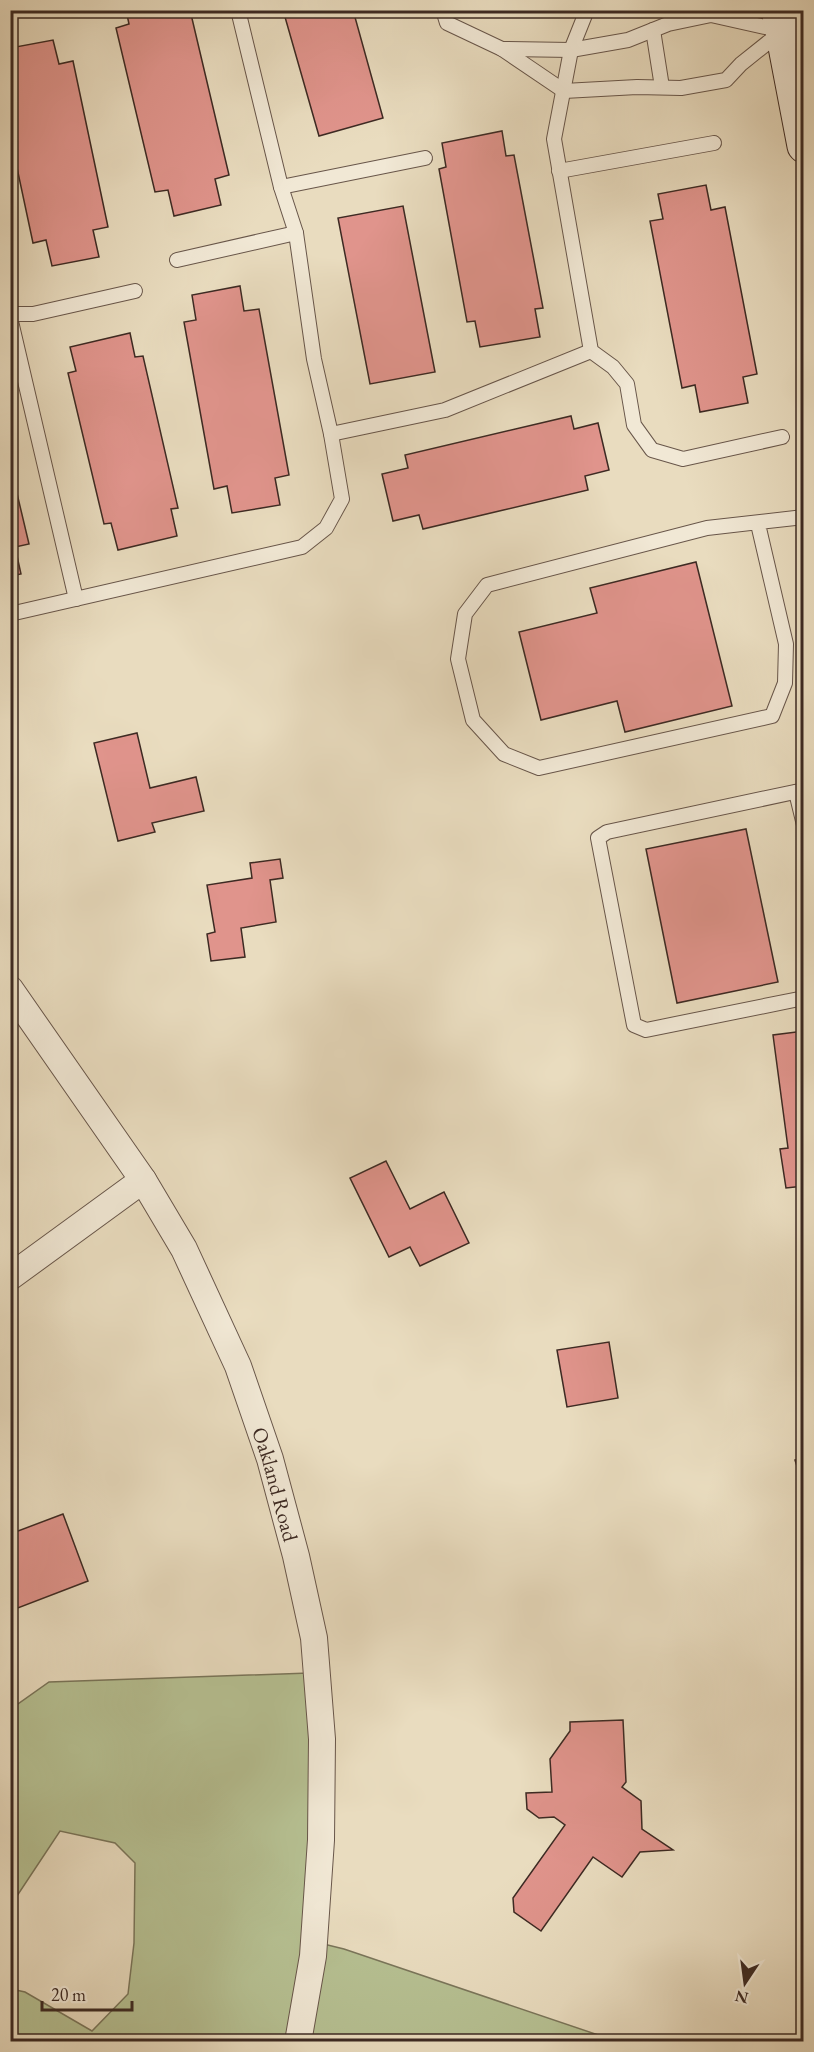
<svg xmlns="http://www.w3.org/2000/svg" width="814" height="2052" font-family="'EB Garamond',serif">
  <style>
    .green { fill: #b6c092; stroke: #7a755a; stroke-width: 1.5 }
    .building { fill: #e0948c; stroke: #3d2a23; stroke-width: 1.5 }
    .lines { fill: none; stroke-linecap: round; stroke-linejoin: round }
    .service-casing { stroke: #68564a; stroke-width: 16 }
    .minor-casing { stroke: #68564a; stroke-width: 28 }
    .secondary-casing { stroke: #3d2a23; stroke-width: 35 }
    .service { stroke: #f1e8d5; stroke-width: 14 }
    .minor { stroke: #f1e8d5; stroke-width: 26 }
    .secondary { stroke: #f1e8d5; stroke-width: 33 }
    .labels { text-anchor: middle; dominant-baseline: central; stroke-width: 4.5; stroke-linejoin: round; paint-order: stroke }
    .street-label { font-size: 21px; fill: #3d2a23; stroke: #f1e8d5 }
  </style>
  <rect width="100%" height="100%" fill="#e9dcbf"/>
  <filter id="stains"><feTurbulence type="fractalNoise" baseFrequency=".00333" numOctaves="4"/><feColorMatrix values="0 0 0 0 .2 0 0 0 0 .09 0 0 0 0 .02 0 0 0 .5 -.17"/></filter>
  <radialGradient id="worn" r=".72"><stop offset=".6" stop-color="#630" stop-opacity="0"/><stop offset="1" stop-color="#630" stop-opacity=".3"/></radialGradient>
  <path class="green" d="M309,1673L310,1843L303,1939L344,1949L616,2041H11V1989L25,1992L92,2031L128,1994L134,1943L135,1863L115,1843L60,1831L11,1905V1709L49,1682Z"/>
  <g class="building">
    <path d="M126,10H175L176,14L190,10L229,175L215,179L221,205L174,216L168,190L155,192L116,28L129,24Z"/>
    <path d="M283,10H353L383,118L319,136Z"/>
    <path d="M53,40L59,64L73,61L108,227L93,230L99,257L52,266L46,240L33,243L10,135V48Z"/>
    <path d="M502,131L506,156L514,155L543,308L535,309L540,337L480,347L475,321L467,322L439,169L446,167L442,143Z"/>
    <path d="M706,185L711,210L725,207L757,374L743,377L748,403L700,412L695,385L682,388L650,221L663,219L658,194Z"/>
    <path d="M403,206L435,372L370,384L338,218Z"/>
    <path d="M240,286L244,311L259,309L289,475L275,478L280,505L232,513L227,486L214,489L184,322L196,320L192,295Z"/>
    <path d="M130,333L135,357L143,356L178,508L171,509L177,536L118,550L111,523L104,524L68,373L76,371L70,347Z"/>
    <path d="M571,416L574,429L598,423L609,470L585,476L588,490L423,529L419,515L393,521L382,474L408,468L405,455Z"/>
    <path d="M10,464L29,544L15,547L21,574L10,576Z"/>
    <path d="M696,562L732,706L625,732L617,701L541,720L519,632L597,613L590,588Z"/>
    <path d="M137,733L150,788L196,777L204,811L152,823L155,832L118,841L94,743Z"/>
    <path d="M746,829L778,982L677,1003L646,849Z"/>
    <path d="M280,859L283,878L270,880L276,922L241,928L245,957L211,961L207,934L215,932L207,885L252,878L250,863Z"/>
    <path d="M804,1031V1186L786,1188L780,1149L788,1148L773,1035Z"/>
    <path d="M386,1161L410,1209L444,1192L469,1243L420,1266L410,1247L389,1257L350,1178Z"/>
    <path d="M609,1342L618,1398L567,1407L557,1350Z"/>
    <path d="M804,1458V1485H803L795,1460Z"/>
    <path d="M63,1514L88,1581L10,1611V1534Z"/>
    <path d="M623,1720L626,1782L622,1787L641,1801L642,1829L673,1850L640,1852L622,1877L593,1857L541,1931L514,1912L513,1898L565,1825L554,1817L539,1818L527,1809L526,1793L552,1792L550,1759L570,1731V1722Z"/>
  </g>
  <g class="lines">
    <defs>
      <g id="service">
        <path d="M443,10L447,23L502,49L564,91L637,87L681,88L726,80L741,64L781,32"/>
        <path d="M587,10L571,50L554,139L591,351L613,367L627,384L634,425L652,450L683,459L782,437"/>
        <path d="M10,11L14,10"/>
        <path d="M653,30L662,87"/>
        <path d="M502,49L571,50L628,40L668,24L711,15L783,31L804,27"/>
        <path d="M559,171L714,143"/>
        <path d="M281,187L425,158"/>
        <path d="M177,260L296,233"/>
        <path d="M10,314H33L135,291"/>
        <path d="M10,317L76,599"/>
        <path d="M331,434L445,410L591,351"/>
        <path d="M758,524L786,644L785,683L772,716L539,768L504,754L473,720L458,659L465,614L487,585L707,528L804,517"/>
        <path d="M10,614L302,547L326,528L342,499L331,434L314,359L296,233L281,187L238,10"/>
        <path d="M804,790L607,832L598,838L634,1025L646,1030L804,998"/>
        <path d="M796,792L804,825"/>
      </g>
      <g id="minor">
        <path id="s1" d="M10,989L143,1180L184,1249L238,1366L270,1459L296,1556L314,1638L322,1739L321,1840L313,1956L298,2042"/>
        <path d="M10,1277L143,1180"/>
      </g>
      <path id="secondary" d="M778,10L804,146"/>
    </defs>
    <use href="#service" class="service-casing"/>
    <use href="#minor" class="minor-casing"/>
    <use href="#secondary" class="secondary-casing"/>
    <use href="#service" class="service"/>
    <use href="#minor" class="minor"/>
    <use href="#secondary" class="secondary"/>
  </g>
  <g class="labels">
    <g class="street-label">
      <text stroke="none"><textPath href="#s1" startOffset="566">Oakland Road</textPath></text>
    </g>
  </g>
  <rect width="814" height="2052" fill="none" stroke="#e9dcbf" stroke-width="36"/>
  <rect x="12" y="12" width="790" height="2028" fill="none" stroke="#3d2a23" stroke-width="3"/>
  <rect x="18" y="18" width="778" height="2016" fill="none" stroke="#3d2a23" stroke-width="1.5"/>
  <g transform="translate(745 1983) rotate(193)" stroke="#f1e8d5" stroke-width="4.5" paint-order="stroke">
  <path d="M0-4.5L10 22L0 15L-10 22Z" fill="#3d2a23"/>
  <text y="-9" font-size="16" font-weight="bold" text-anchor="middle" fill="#3d2a23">N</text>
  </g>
  <path d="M42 2001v9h90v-9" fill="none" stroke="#3d2a23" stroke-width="3"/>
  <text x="51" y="2001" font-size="18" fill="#3d2a23" stroke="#f1e8d5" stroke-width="4.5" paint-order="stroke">20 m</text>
  <rect width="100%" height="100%" filter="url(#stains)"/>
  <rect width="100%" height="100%" fill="url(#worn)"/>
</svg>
